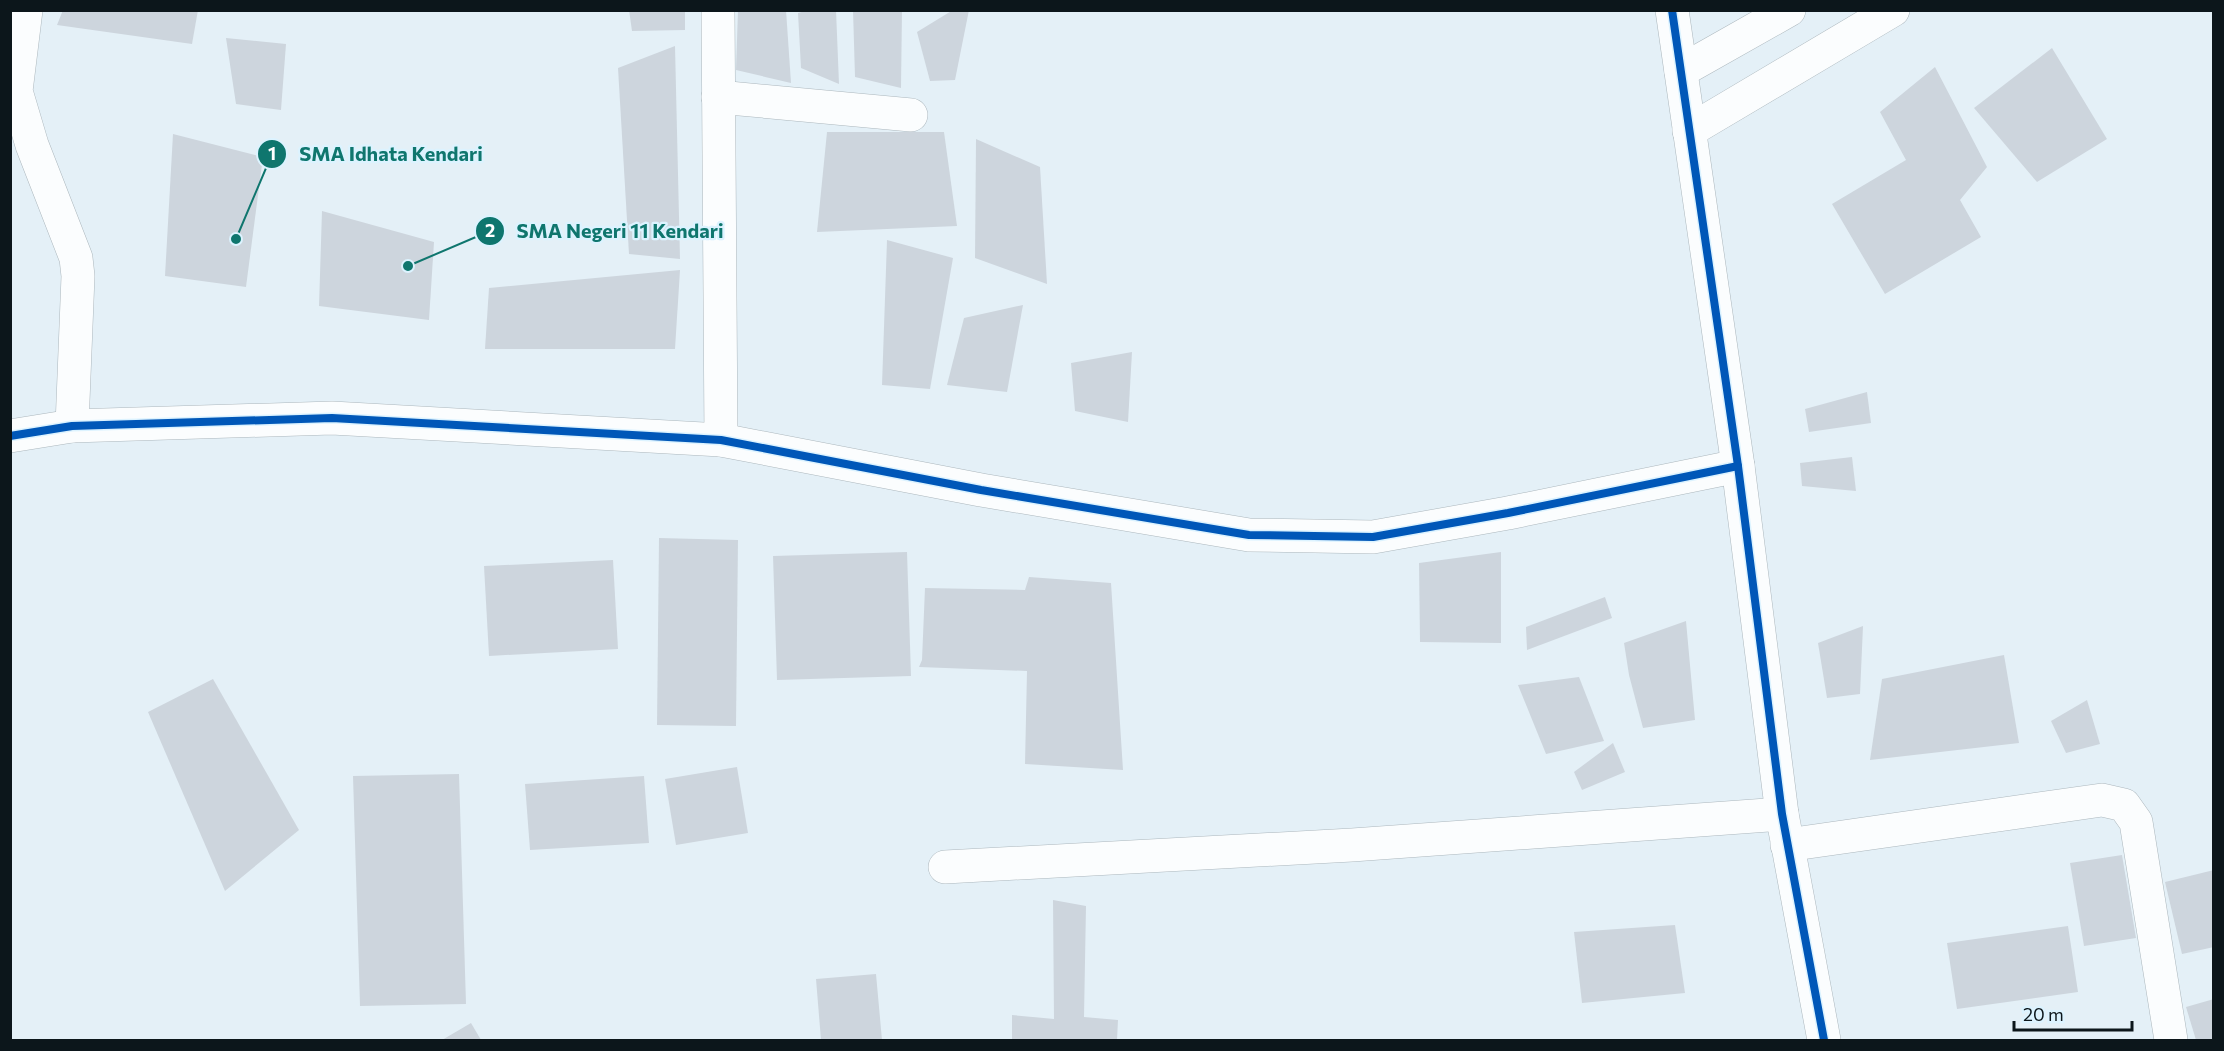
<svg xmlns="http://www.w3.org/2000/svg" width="2224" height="1051" font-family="Commissioner,sans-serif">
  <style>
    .building { fill: #cdd5dd }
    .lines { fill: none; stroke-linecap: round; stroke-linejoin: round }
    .minor-casing { stroke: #acb7bd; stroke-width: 34 }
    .minor { stroke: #fbfdfe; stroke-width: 33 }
    .cycleway-casing { stroke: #dcf3ff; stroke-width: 11 }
    .cycleway { stroke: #0057b8; stroke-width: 8 }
    .leader { fill: none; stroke: #0f766e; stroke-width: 2 }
    .callout-dot { fill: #0f766e; stroke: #dcf3ff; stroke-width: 2 }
    .mark-label { font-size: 18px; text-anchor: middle; font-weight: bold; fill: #fff }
    .callout-label { font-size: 20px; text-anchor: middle; font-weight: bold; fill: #0f766e; stroke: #dcf3ff; stroke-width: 4.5; stroke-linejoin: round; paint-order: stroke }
  </style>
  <rect width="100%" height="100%" fill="#e4f0f7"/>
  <g class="building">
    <path d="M63,10H198L192,44L57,25Z"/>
    <path d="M629,10H685V30L632,31Z"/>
    <path d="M738,10H786L791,83L736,70Z"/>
    <path d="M809,10H836L839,84L801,68L798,13Z"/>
    <path d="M853,10H902L901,88L855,77Z"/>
    <path d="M953,10H969L955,80L930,81L917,32Z"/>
    <path d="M226,38L286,44L281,110L236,104Z"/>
    <path d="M675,46L680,259L629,254L618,68Z"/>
    <path d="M2052,48L2107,139L2037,182L1974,108Z"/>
    <path d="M1935,67L1987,167L1960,200L1981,237L1885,294L1832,204L1906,160L1880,112Z"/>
    <path d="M827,132H944L957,226L817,232Z"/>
    <path d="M173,134L263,157L246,287L165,276Z"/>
    <path d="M976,139L1040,167L1047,284L975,258Z"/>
    <path d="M322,211L434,242L429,320L319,306Z"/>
    <path d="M887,240L953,258L930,389L882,385Z"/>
    <path d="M680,270L675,349H485L489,288Z"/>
    <path d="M1023,305L1007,392L947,385L964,318Z"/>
    <path d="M1132,352L1128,422L1075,411L1071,363Z"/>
    <path d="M1867,392L1871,423L1809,432L1805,409Z"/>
    <path d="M1852,457L1856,491L1802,486L1800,463Z"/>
    <path d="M659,538L738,540L736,726L657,725Z"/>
    <path d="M907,552L911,676L777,680L773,556Z"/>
    <path d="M1501,552V643L1420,642L1419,563Z"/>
    <path d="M613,560L618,649L489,656L484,566Z"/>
    <path d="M1029,577L1111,583L1123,770L1025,764L1027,671L919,667L922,660L925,588L1025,590Z"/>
    <path d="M1605,597L1612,618L1527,650L1526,627Z"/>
    <path d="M1686,621L1695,720L1643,728L1629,675L1624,643Z"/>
    <path d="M1863,626L1860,694L1827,698L1818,643Z"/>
    <path d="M2004,655L2019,743L1870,760L1882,679Z"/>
    <path d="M1579,677L1604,741L1546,754L1518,685Z"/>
    <path d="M213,679L299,830L225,891L148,712Z"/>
    <path d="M2087,700L2100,744L2066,753L2051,721Z"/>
    <path d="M1613,743L1625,772L1582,790L1574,772Z"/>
    <path d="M737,767L748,833L676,845L665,779Z"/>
    <path d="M459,774L466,1004L360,1006L353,776Z"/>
    <path d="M644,776L649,843L530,850L525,784Z"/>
    <path d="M2122,855L2136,938L2084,946L2070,863Z"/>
    <path d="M2214,870V947L2182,954L2165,882Z"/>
    <path d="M1053,900L1086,906L1084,1017L1118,1020L1117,1040H1012V1015L1054,1019Z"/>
    <path d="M1675,925L1685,993L1582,1003L1574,932Z"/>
    <path d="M2068,926L2078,992L1957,1009L1947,943Z"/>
    <path d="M876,974L882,1040H821L816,979Z"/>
    <path d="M2214,999V1040H2196L2186,1007Z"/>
    <path d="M471,1023L481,1040H442Z"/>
  </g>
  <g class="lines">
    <defs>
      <g id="minor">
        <path d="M26,10L16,91L32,145L76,258L78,276L72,426"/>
        <path d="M718,10L721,440"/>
        <path d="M1672,10L1738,466L1782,814L1824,1040"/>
        <path d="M1681,71L1789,10"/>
        <path d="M718,97L911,115"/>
        <path d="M1689,131L1893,10"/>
        <path d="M10,436L72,426L332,418L721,440L981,490L1249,535L1373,537L1508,513L1738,466"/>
        <path d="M1787,845L2102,800L2124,805L2136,822L2171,1040"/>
        <path d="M945,867L1352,845L1782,814"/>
      </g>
    </defs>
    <use href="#minor" class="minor-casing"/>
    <use href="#minor" class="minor"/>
    <defs>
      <g id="cycleway">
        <path d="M1672,10L1738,466L1782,814L1824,1040"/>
        <path d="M10,436L72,426L332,418L721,440L981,490L1249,535L1373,537L1508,513L1738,466"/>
      </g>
    </defs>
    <use href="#cycleway" class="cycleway-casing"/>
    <use href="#cycleway" class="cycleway"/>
  </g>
  <path class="leader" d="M236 239L272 154M408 266L490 231"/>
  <g class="callout-dot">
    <circle cx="236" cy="239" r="6"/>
    <circle cx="408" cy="266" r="6"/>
    <circle cx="272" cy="154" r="15"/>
    <circle cx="490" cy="231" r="15"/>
  </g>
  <g class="mark-label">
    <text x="272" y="160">1</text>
    <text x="490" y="237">2</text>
  </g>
  <g class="callout-label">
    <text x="391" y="161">SMA Idhata Kendari</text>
    <text x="620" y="238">SMA Negeri 11 Kendari</text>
  </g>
  <rect width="2224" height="1051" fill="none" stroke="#0c161b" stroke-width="24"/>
  <path d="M2014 1021v9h118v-9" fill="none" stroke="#0c161b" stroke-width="3"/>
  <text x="2023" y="1021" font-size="18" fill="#0c161b" stroke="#dcf3ff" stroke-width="4.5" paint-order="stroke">20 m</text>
</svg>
